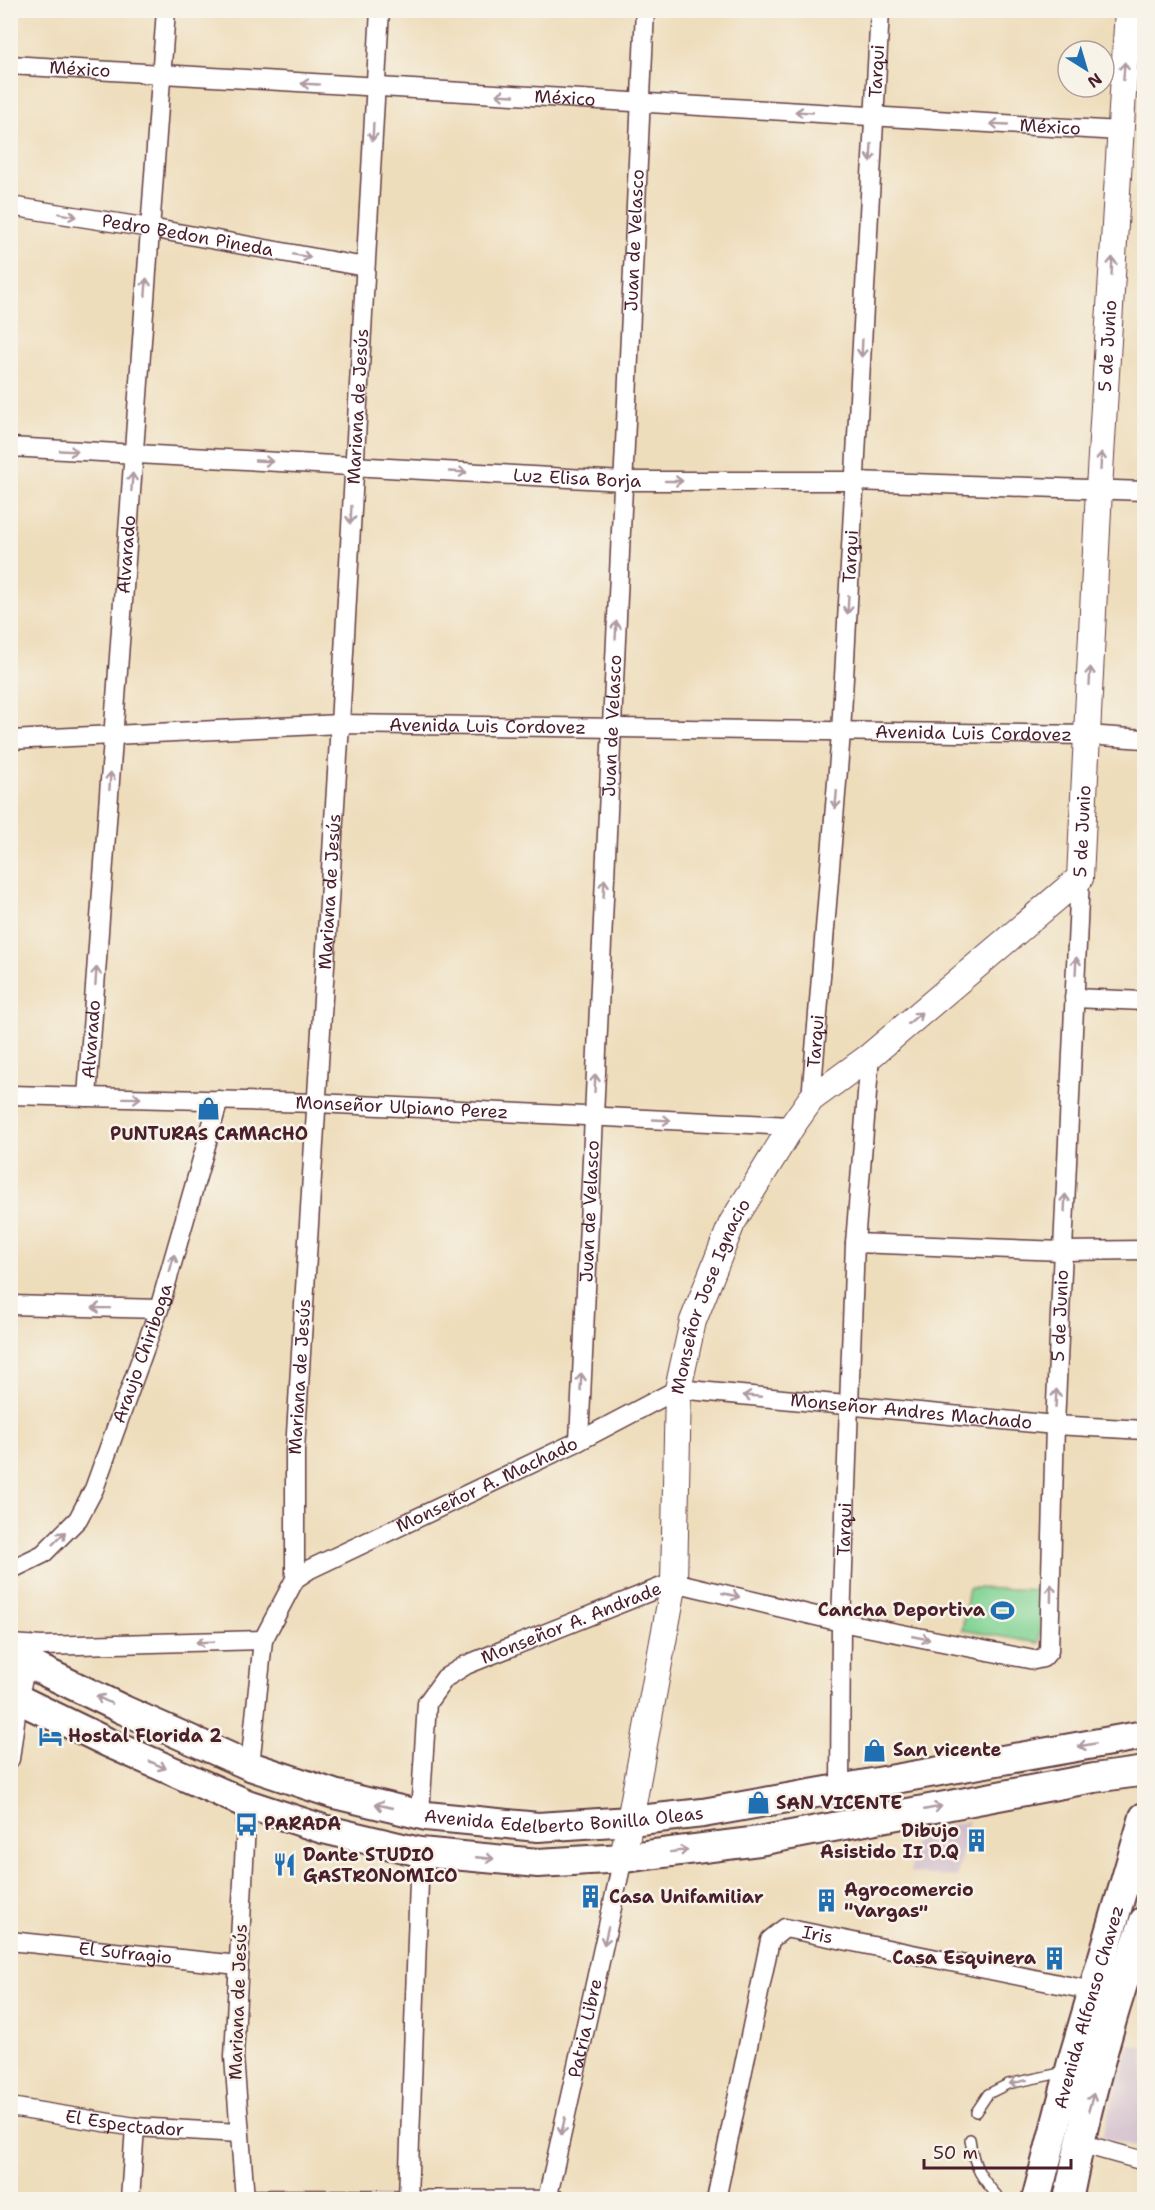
<svg xmlns="http://www.w3.org/2000/svg" width="1155" height="2210" font-family="'Shantell Sans',sans-serif">
  <style>
    .industrial { fill: #d1bdcb }
    .green { fill: #81d394; stroke: #667960; stroke-width: 1.5 }
    .lines { fill: none; stroke-linecap: round; stroke-linejoin: round }
    .lane-casing { stroke: #633c41; stroke-width: 12 }
    .street-casing { stroke: #633c41; stroke-width: 21 }
    .secondary-casing { stroke: #633c41; stroke-width: 28 }
    .primary-casing { stroke: #633c41; stroke-width: 32 }
    .lane { stroke: #fff; stroke-width: 9 }
    .street { stroke: #fff; stroke-width: 18 }
    .secondary { stroke: #fff; stroke-width: 26 }
    .primary { stroke: #fff; stroke-width: 28 }
    .oneway { stroke: #ae9aa0 }
    .labels { text-anchor: middle; dominant-baseline: central; stroke-width: 5; stroke-linejoin: round; paint-order: stroke }
    .street-label { font-size: 18px; fill: #4a1f2b; stroke: #f7f3e8 }
    .poi-label { font-size: 18px; font-weight: bold; fill: #4a1f2b; stroke: #f7f3e8; text-anchor: start }
  </style>
  <rect width="100%" height="100%" fill="#f7f3e8"/>
  <filter id="ink" filterUnits="userSpaceOnUse"><feTurbulence type="fractalNoise" baseFrequency=".0167" numOctaves="2"/><feDisplacementMap in="SourceGraphic" scale="12" xChannelSelector="R" yChannelSelector="G"/><feConvolveMatrix kernelMatrix="1 2 1 2 8 2 1 2 1" color-interpolation-filters="sRGB"/></filter>
  <filter id="wash" filterUnits="userSpaceOnUse"><feTurbulence type="fractalNoise" baseFrequency=".008" numOctaves="4" result="noise"/><feDisplacementMap in="SourceGraphic" scale="24" xChannelSelector="R" yChannelSelector="G"/><feGaussianBlur stdDeviation="1.35" result="paint"/><feColorMatrix in="noise" values="0 0 0 0 0 0 0 0 0 0 0 0 0 0 0 0 0 1.4 0 .05"/><feComposite in="paint" operator="in"/></filter>
  <g filter="url(#wash)">
    <rect width="100%" height="100%" fill="#edb"/>
    <g class="industrial">
      <path d="M969,1820L957,1877L910,1873L915,1834Z"/>
      <path d="M1130,2044L1144,2048V2149L1102,2137Z"/>
    </g>
    <path class="green" d="M969,1588L1043,1590L1039,1643L962,1630Z"/>
  </g>
  <g filter="url(#ink)">
    <g class="lines">
      <defs>
        <g id="lane">
          <path d="M976,2112L988,2094L1008,2084L1065,2072"/>
          <path d="M970,2139C974,2169 981,2178 1001,2200"/>
        </g>
        <g id="street">
          <path id="s1" d="M10,65L1120,131"/>
          <path id="s2" d="M10,206L150,228L365,267"/>
          <path id="s3" d="M10,447L623,481H855L1144,491"/>
          <path id="s4" d="M10,740L340,724L1087,735L1144,739"/>
          <path d="M1074,998L1144,1001"/>
          <path id="s5" d="M10,1095L317,1103L792,1126"/>
          <path id="s6" d="M87,1097L166,10"/>
          <path id="s7" d="M811,1099L841,733L880,10"/>
          <path d="M855,1243L1063,1251L1144,1250"/>
          <path d="M10,1305L159,1309"/>
          <path id="s8" d="M579,1441L645,10"/>
          <path id="s9" d="M10,1570L43,1554L78,1519L94,1489L159,1309L219,1100"/>
          <path id="s10" d="M295,1579L310,1569L579,1441L678,1389L1055,1425L1144,1430"/>
          <path d="M10,1644L42,1646L263,1640"/>
          <path d="M10,1759L18,1699L27,1663"/>
          <path id="s11" d="M250,1766L263,1640L295,1579V1450L340,724L380,10"/>
          <path id="s12" d="M840,1789L841,1622L855,1243L870,1056"/>
          <path d="M247,1804L234,2057L245,2199L558,2200"/>
          <path id="s13" d="M420,1814L427,1703L445,1678L466,1665L674,1582L841,1622L1034,1660L1043,1658L1049,1651L1055,1425L1080,878"/>
          <path id="s14" d="M10,1941L238,1965"/>
          <path id="s15" d="M10,2107L135,2127L239,2133"/>
          <path d="M1079,2143L1144,2161"/>
          <path d="M408,2199L420,1852"/>
          <path d="M130,2200L135,2127"/>
          <path id="s16" d="M547,2200L623,1858"/>
          <path id="s17" d="M716,2200L770,1940L785,1928L1093,1991"/>
        </g>
        <g id="secondary">
          <path id="s18" d="M623,1858L674,1582L678,1389L693,1321L732,1223L792,1126L811,1099L870,1056L1080,878L1099,489L1128,10"/>
        </g>
        <g id="primary">
          <path id="s19" d="M10,1651L27,1663L124,1710L250,1766L334,1794L426,1816L538,1827L630,1821L703,1813L1144,1735"/>
          <path d="M10,1695L109,1743L247,1804L323,1829L420,1852L538,1863L623,1858L759,1841L1094,1778L1139,1772L1144,1774"/>
          <path id="s20" d="M1036,2200L1072,2062L1144,1817"/>
          <path d="M1068,2200C1086,2107 1113,2009 1144,1921"/>
        </g>
      </defs>
      <use href="#lane" class="lane-casing"/>
      <use href="#street" class="street-casing"/>
      <use href="#secondary" class="secondary-casing"/>
      <use href="#primary" class="primary-casing"/>
      <use href="#lane" class="lane"/>
      <use href="#street" class="street"/>
      <use href="#secondary" class="secondary"/>
      <use href="#primary" class="primary"/>
    </g>
    <defs><path id="oneway-shaft" d="M-6 0H5M1.5-3L5.5 0L1.5 3" fill="none" stroke-width="1.6" stroke-linecap="round" stroke-linejoin="round" transform="scale(1.5)"/></defs>
    <g class="oneway">
      <use href="#oneway-shaft" transform="translate(1124 71) rotate(-86)"/>
      <use href="#oneway-shaft" transform="translate(310 84) rotate(-177)"/>
      <use href="#oneway-shaft" transform="translate(505 95) rotate(-177)"/>
      <use href="#oneway-shaft" transform="translate(804 112) rotate(-177)"/>
      <use href="#oneway-shaft" transform="translate(999 124) rotate(-177)"/>
      <use href="#oneway-shaft" transform="translate(373 132) rotate(93)"/>
      <use href="#oneway-shaft" transform="translate(871 153) rotate(93)"/>
      <use href="#oneway-shaft" transform="translate(68 215) rotate(9)"/>
      <use href="#oneway-shaft" transform="translate(302 256) rotate(10)"/>
      <use href="#oneway-shaft" transform="translate(1112 266) rotate(-87)"/>
      <use href="#oneway-shaft" transform="translate(146 287) rotate(-86)"/>
      <use href="#oneway-shaft" transform="translate(862 348) rotate(93)"/>
      <use href="#oneway-shaft" transform="translate(69 451) rotate(3)"/>
      <use href="#oneway-shaft" transform="translate(264 461) rotate(3)"/>
      <use href="#oneway-shaft" transform="translate(1101 461) rotate(-87)"/>
      <use href="#oneway-shaft" transform="translate(458 472) rotate(3)"/>
      <use href="#oneway-shaft" transform="translate(674 481)"/>
      <use href="#oneway-shaft" transform="translate(132 482) rotate(-86)"/>
      <use href="#oneway-shaft" transform="translate(351 515) rotate(93)"/>
      <use href="#oneway-shaft" transform="translate(848 605) rotate(93)"/>
      <use href="#oneway-shaft" transform="translate(616 630) rotate(-87)"/>
      <use href="#oneway-shaft" transform="translate(1090 676) rotate(-87)"/>
      <use href="#oneway-shaft" transform="translate(110 781) rotate(-86)"/>
      <use href="#oneway-shaft" transform="translate(836 800) rotate(95)"/>
      <use href="#oneway-shaft" transform="translate(604 888) rotate(-87)"/>
      <use href="#oneway-shaft" transform="translate(1076 966) rotate(-87)"/>
      <use href="#oneway-shaft" transform="translate(96 976) rotate(-86)"/>
      <use href="#oneway-shaft" transform="translate(915 1018) rotate(-40)"/>
      <use href="#oneway-shaft" transform="translate(595 1083) rotate(-87)"/>
      <use href="#oneway-shaft" transform="translate(132 1098) rotate(1)"/>
      <use href="#oneway-shaft" transform="translate(662 1120) rotate(3)"/>
      <use href="#oneway-shaft" transform="translate(1065 1203) rotate(-87)"/>
      <use href="#oneway-shaft" transform="translate(172 1263) rotate(-75)"/>
      <use href="#oneway-shaft" transform="translate(101 1308) rotate(-179)"/>
      <use href="#oneway-shaft" transform="translate(581 1382) rotate(-87)"/>
      <use href="#oneway-shaft" transform="translate(752 1396) rotate(-175)"/>
      <use href="#oneway-shaft" transform="translate(1056 1398) rotate(-87)"/>
      <use href="#oneway-shaft" transform="translate(59 1538) rotate(-45)"/>
      <use href="#oneway-shaft" transform="translate(1051 1593) rotate(-89)"/>
      <use href="#oneway-shaft" transform="translate(731 1595) rotate(13)"/>
      <use href="#oneway-shaft" transform="translate(921 1638) rotate(11)"/>
      <use href="#oneway-shaft" transform="translate(205 1642) rotate(178)"/>
      <use href="#oneway-shaft" transform="translate(104 1700) rotate(-154)"/>
      <use href="#oneway-shaft" transform="translate(1087 1745) rotate(170)"/>
      <use href="#oneway-shaft" transform="translate(158 1765) rotate(24)"/>
      <use href="#oneway-shaft" transform="translate(384 1806) rotate(-167)"/>
      <use href="#oneway-shaft" transform="translate(933 1808) rotate(-11)"/>
      <use href="#oneway-shaft" transform="translate(679 1851) rotate(-7)"/>
      <use href="#oneway-shaft" transform="translate(485 1858) rotate(5)"/>
      <use href="#oneway-shaft" transform="translate(606 1936) rotate(103)"/>
      <use href="#oneway-shaft" transform="translate(1018 2082) rotate(168)"/>
      <use href="#oneway-shaft" transform="translate(1091 2102) rotate(-74)"/>
      <use href="#oneway-shaft" transform="translate(563 2126) rotate(103)"/>
    </g>
  </g>
  <defs>
    <symbol id="shop-bare" viewBox="-9 -9 18 18"><path d="M-5-2.5h2.3a2.7 3.5 0 0 1 5.4 0H5L5.5 6h-11ZM-1.5-2.5h3a1.5 2.3 0 0 0-3 0Z" fill="#1f6fb2" stroke="#f7f3e8" stroke-width="2.5" paint-order="stroke"/></symbol>
    <symbol id="stadium-bare" viewBox="-9 -9 18 18"><path d="M0-5a6.5 5 0 1 0 0 10a6.5 5 0 1 0 0-10ZM-3.5-1.8h7v3.6h-7Z" fill="#1f6fb2" stroke="#f7f3e8" stroke-width="2.5" paint-order="stroke"/></symbol>
    <symbol id="hotel-bare" viewBox="-9 -9 18 18"><path d="M-6-4.5h1.5V1H6V5H4.5V3h-9V5H-6ZM-4 0a1.8 1.8 0 1 1 3.6 0ZM.5 0V-2.5h3Q6-2.5 6 0Z" fill="#1f6fb2" stroke="#f7f3e8" stroke-width="2.5" paint-order="stroke"/></symbol>
    <symbol id="bus-bare" viewBox="-9 -9 18 18"><path d="M-5-6H5V4H4V6H2V4H-2V6H-4V4H-5ZM-3.5-4V0h7V-4ZM-3.5 1.2v1.5H-2V1.2ZM2 1.2v1.5H3.5V1.2Z" fill="#1f6fb2" stroke="#f7f3e8" stroke-width="2.5" paint-order="stroke"/></symbol>
    <symbol id="building-bare" viewBox="-9 -9 18 18"><path d="M-4-6H4V6H1V3H-1V6H-4ZM-2.5-4.3h1.7v1.8h-1.7ZM.8-4.3h1.7v1.8H.8ZM-2.5-1h1.7V.8h-1.7ZM.8-1h1.7V.8H.8Z" fill="#1f6fb2" stroke="#f7f3e8" stroke-width="2.5" paint-order="stroke"/></symbol>
    <symbol id="restaurant-bare" viewBox="-9 -9 18 18"><path d="M-5-6h1v4h1v-4h1v4h1v-4h1v5L-1.5 .5V6h-2V.5L-5-1ZM5-6V6H3V1.5H1.5Q1.5-4 5-6Z" fill="#1f6fb2" stroke="#f7f3e8" stroke-width="2.5" paint-order="stroke"/></symbol>
  </defs>
  <g fill-rule="evenodd">
    <use href="#shop-bare" x="192" y="1092" width="33" height="33"/>
    <use href="#stadium-bare" x="986" y="1594" width="33" height="33"/>
    <use href="#hotel-bare" x="34" y="1720" width="33" height="33"/>
    <use href="#shop-bare" x="858" y="1734" width="33" height="33"/>
    <use href="#shop-bare" x="742" y="1786" width="33" height="33"/>
    <use href="#bus-bare" x="230" y="1808" width="33" height="33"/>
    <use href="#building-bare" x="960" y="1824" width="33" height="33"/>
    <use href="#restaurant-bare" x="268" y="1848" width="33" height="33"/>
    <use href="#building-bare" x="574" y="1880" width="33" height="33"/>
    <use href="#building-bare" x="810" y="1884" width="33" height="33"/>
    <use href="#building-bare" x="1038" y="1942" width="33" height="33"/>
  </g>
  <g class="labels">
    <g class="street-label">
      <text stroke="none"><textPath href="#s1" startOffset="70">México</textPath></text>
      <text stroke="none"><textPath href="#s7" startOffset="1030">Tarqui</textPath></text>
      <text stroke="none"><textPath href="#s1" startOffset="556">México</textPath></text>
      <text stroke="none"><textPath href="#s1" startOffset="1042">México</textPath></text>
      <text stroke="none"><textPath href="#s2" startOffset="180">Pedro Bedon Pineda</textPath></text>
      <text stroke="none"><textPath href="#s8" startOffset="1202">Juan de Velasco</textPath></text>
      <text stroke="none"><textPath href="#s18" startOffset="1677">5 de Junio</textPath></text>
      <text stroke="none"><textPath href="#s11" startOffset="1370">Mariana de Jesús</textPath></text>
      <text stroke="none"><textPath href="#s3" startOffset="568">Luz Elisa Borja</textPath></text>
      <text stroke="none"><textPath href="#s6" startOffset="544">Alvarado</textPath></text>
      <text stroke="none"><textPath href="#s7" startOffset="544">Tarqui</textPath></text>
      <text stroke="none"><textPath href="#s8" startOffset="716">Juan de Velasco</textPath></text>
      <text stroke="none"><textPath href="#s4" startOffset="478">Avenida Luis Cordovez</textPath></text>
      <text stroke="none"><textPath href="#s4" startOffset="964">Avenida Luis Cordovez</textPath></text>
      <text stroke="none"><textPath href="#s18" startOffset="1191">5 de Junio</textPath></text>
      <text stroke="none"><textPath href="#s11" startOffset="884">Mariana de Jesús</textPath></text>
      <text stroke="none"><textPath href="#s6" startOffset="58">Alvarado</textPath></text>
      <text stroke="none"><textPath href="#s7" startOffset="58">Tarqui</textPath></text>
      <text stroke="none"><textPath href="#s5" startOffset="392">Monseñor Ulpiano Perez</textPath></text>
      <text stroke="none"><textPath href="#s8" startOffset="230">Juan de Velasco</textPath></text>
      <text stroke="none"><textPath href="#s18" startOffset="572">Monseñor Jose Ignacio</textPath></text>
      <text stroke="none"><textPath href="#s13" startOffset="1113">5 de Junio</textPath></text>
      <text stroke="none"><textPath href="#s9" startOffset="264">Araujo Chiriboga</textPath></text>
      <text stroke="none"><textPath href="#s11" startOffset="398">Mariana de Jesús</textPath></text>
      <text stroke="none"><textPath href="#s10" startOffset="662">Monseñor Andres Machado</textPath></text>
      <text stroke="none"><textPath href="#s10" startOffset="214">Monseñor A. Machado</textPath></text>
      <text stroke="none"><textPath href="#s12" startOffset="260">Tarqui</textPath></text>
      <text stroke="none"><textPath href="#s13" startOffset="280">Monseñor A. Andrade</textPath></text>
      <text stroke="none"><textPath href="#s19" startOffset="588">Avenida Edelberto Bonilla Oleas</textPath></text>
      <text stroke="none"><textPath href="#s17" startOffset="318">Iris</textPath></text>
      <text stroke="none"><textPath href="#s14" startOffset="116">El Sufragio</textPath></text>
      <text transform="translate(238 2002) rotate(-88)">Mariana de Jesús</text>
      <text stroke="none"><textPath href="#s20" startOffset="200">Avenida Alfonso Chavez</textPath></text>
      <text stroke="none"><textPath href="#s16" startOffset="176">Patria Libre</textPath></text>
      <text stroke="none"><textPath href="#s15" startOffset="116">El Espectador</textPath></text>
    </g>
    <g class="poi-label">
      <text x="209" y="1134" text-anchor="middle">PUNTURAS CAMACHO</text>
      <text x="985" y="1610" text-anchor="end">Cancha Deportiva</text>
      <text x="68" y="1736">Hostal Florida 2</text>
      <text x="893" y="1750">San vicente</text>
      <text x="776" y="1803">SAN VICENTE</text>
      <text x="264" y="1824">PARADA</text>
      <text x="959" y="1831" text-anchor="end">Dibujo<tspan x="959" dy="21">Asistido II D.Q</tspan></text>
      <text x="303" y="1855">Dante STUDIO<tspan x="303" dy="21">GASTRONOMICO</tspan></text>
      <text x="844" y="1890">Agrocomercio<tspan x="844" dy="21">"Vargas"</tspan></text>
      <text x="609" y="1897">Casa Unifamiliar</text>
      <text x="1036" y="1958" text-anchor="end">Casa Esquinera</text>
    </g>
  </g>
  <rect width="1155" height="2210" fill="none" stroke="#f7f3e8" stroke-width="36"/>
  <g transform="translate(1086 69) rotate(143)"><circle r="28" fill="#f7f3e8" stroke="#b29e9c" stroke-width="1.5"/>
  <path d="M0-4.5L10 22L0 15L-10 22Z" fill="#1f6fb2"/>
  <text y="-9" font-size="16" font-weight="bold" text-anchor="middle" fill="#4a1f2b">N</text>
  </g>
  <path d="M924 2159v9h147v-9" fill="none" stroke="#4a1f2b" stroke-width="3"/>
  <text x="933" y="2159" font-size="18" fill="#4a1f2b" stroke="#f7f3e8" stroke-width="4.5" paint-order="stroke">50 m</text>
</svg>
